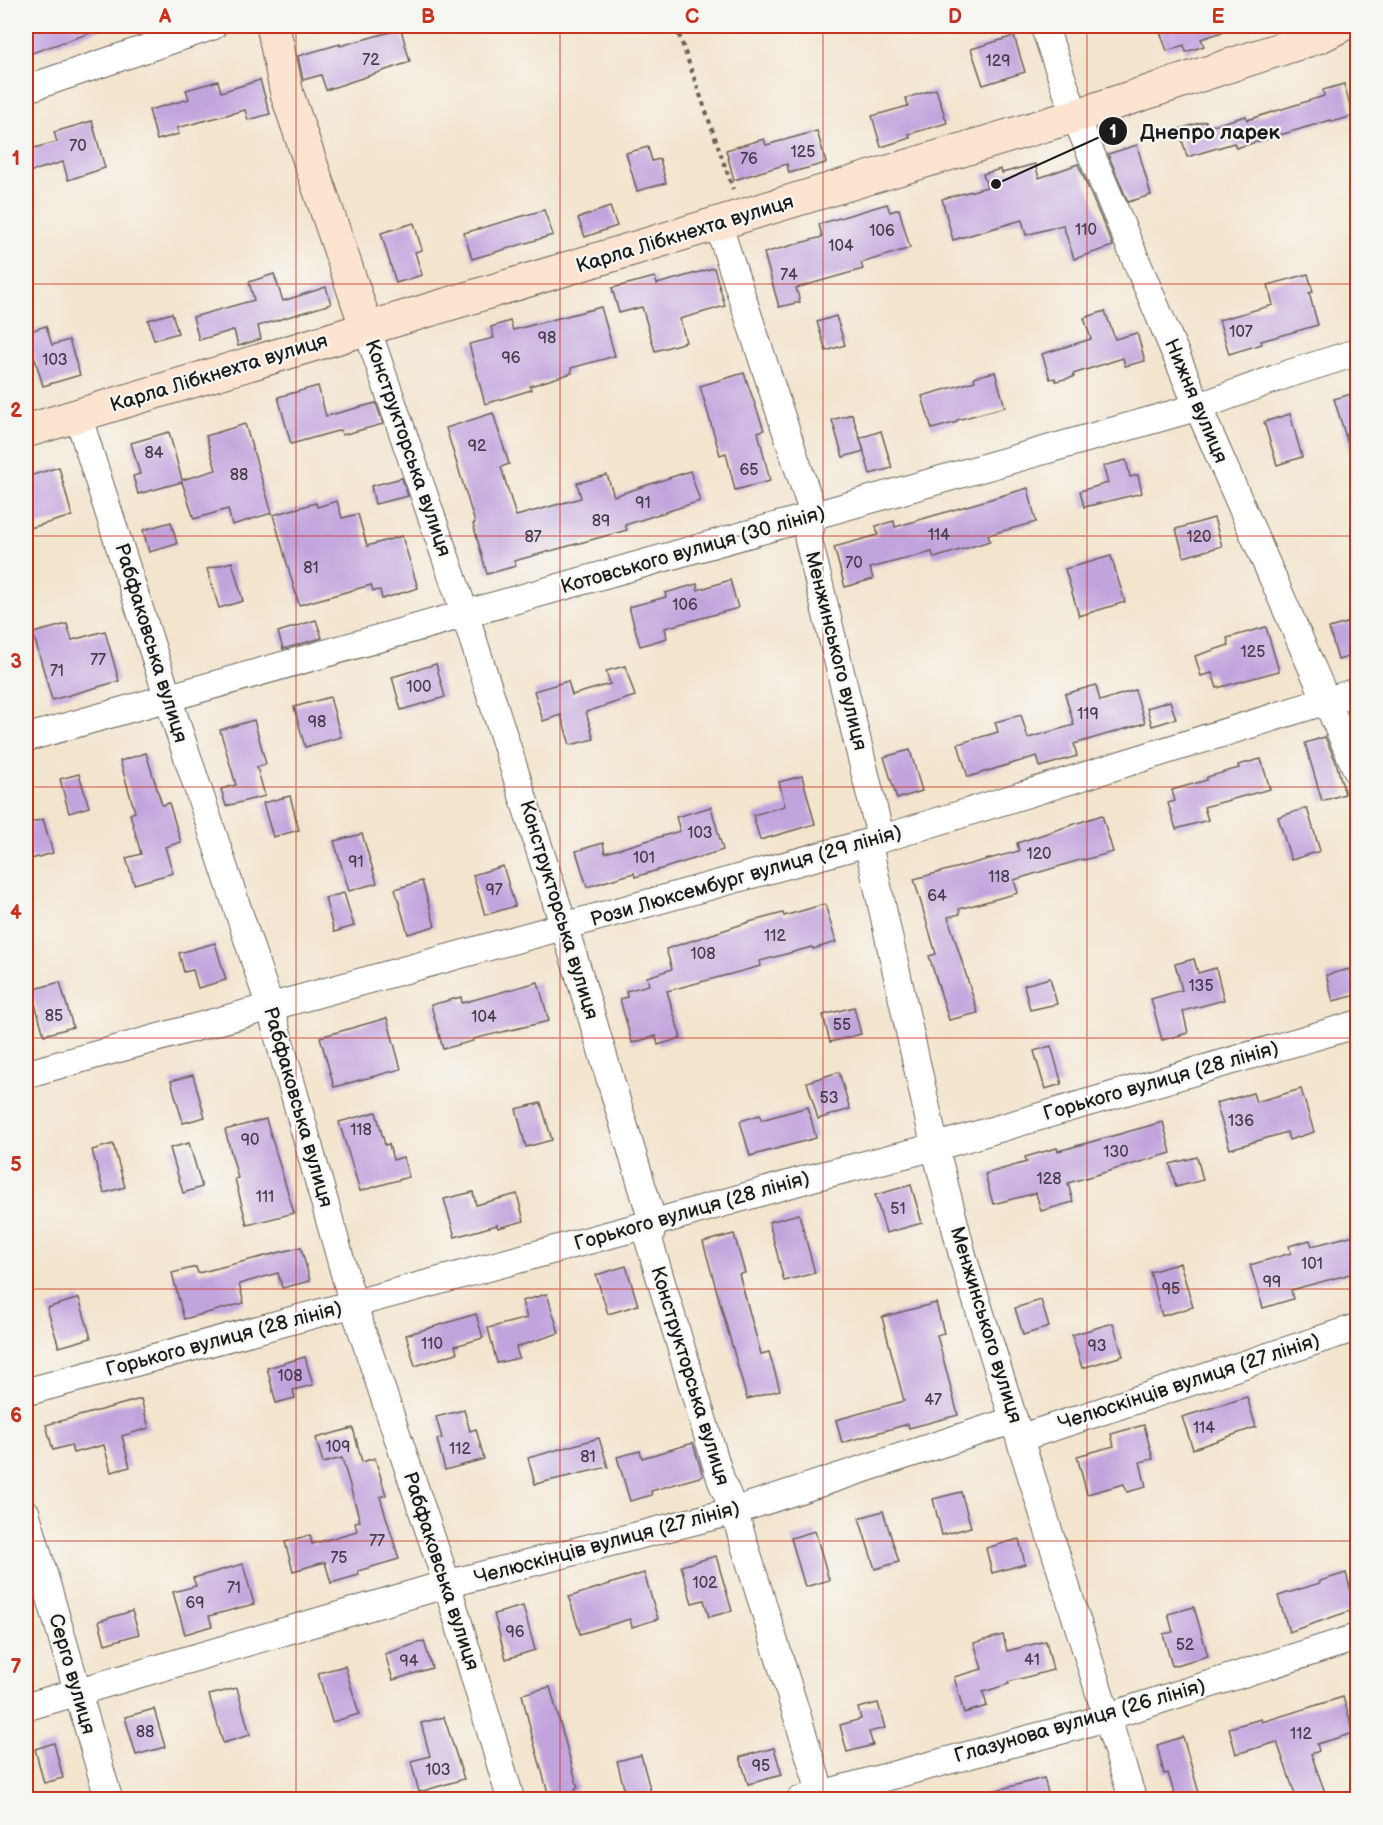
<svg xmlns="http://www.w3.org/2000/svg" width="1383" height="1825" font-family="'Balsamiq Sans',sans-serif">
  <style>
    .building { fill: #c2a4dd }
    .lines { fill: none; stroke-linecap: round; stroke-linejoin: round }
    .street-casing { stroke: #67625a; stroke-width: 29 }
    .secondary-casing { stroke: #67625a; stroke-width: 35 }
    .path { stroke: #67625a; stroke-width: 4; stroke-dasharray: 4.5 4.5; stroke-linecap: butt }
    .street { stroke: #fff; stroke-width: 27 }
    .secondary { stroke: #fde4d1; stroke-width: 33 }
    .grid { fill: none; stroke: #c8321e; stroke-width: 1.5; stroke-opacity: 0.55 }
    .labels { text-anchor: middle; dominant-baseline: central; stroke-width: 4.5; stroke-linejoin: round; paint-order: stroke }
    .number-label { font-size: 16px; fill: #463e4c }
    .street-label { font-size: 20px; fill: #1c1c1c; stroke: #f6f6f2 }
    .leader { fill: none; stroke: #1c1c1c; stroke-width: 2 }
    .callout-dot { fill: #1c1c1c; stroke: #f6f6f2; stroke-width: 2 }
    .mark-label { font-size: 18px; text-anchor: middle; font-weight: bold; fill: #fff }
    .callout-label { font-size: 21px; text-anchor: middle; font-weight: bold; fill: #1c1c1c; stroke: #f6f6f2; stroke-width: 4.5; stroke-linejoin: round; paint-order: stroke }
    .neatline { fill: none; stroke: #c8321e; stroke-width: 2 }
    .grid-label { font-size: 20px; text-anchor: middle; font-weight: bold; fill: #c8321e }
  </style>
  <rect width="100%" height="100%" fill="#f6f6f2"/>
  <filter id="ink" filterUnits="userSpaceOnUse"><feTurbulence type="fractalNoise" baseFrequency=".0167" numOctaves="2"/><feDisplacementMap in="SourceGraphic" scale="12" xChannelSelector="R" yChannelSelector="G"/><feConvolveMatrix kernelMatrix="1 2 1 2 8 2 1 2 1" color-interpolation-filters="sRGB"/></filter>
  <filter id="wash" filterUnits="userSpaceOnUse"><feTurbulence type="fractalNoise" baseFrequency=".008" numOctaves="4" result="noise"/><feDisplacementMap in="SourceGraphic" scale="24" xChannelSelector="R" yChannelSelector="G"/><feGaussianBlur stdDeviation="1.35" result="paint"/><feColorMatrix in="noise" values="0 0 0 0 0 0 0 0 0 0 0 0 0 0 0 0 0 1.4 0 .05"/><feComposite in="paint" operator="in"/></filter>
  <g filter="url(#wash)">
    <rect width="100%" height="100%" fill="#f3e4cd"/>
    <g id="blocks">
      <g class="building">
        <path d="M26,26H102V29L26,55Z"/>
        <path d="M1158,26H1232V29L1201,39L1204,46L1186,52L1184,45L1167,51Z"/>
        <path d="M401,29L410,62L326,90L321,75L303,80L298,56L340,44V46Z"/>
        <path d="M1014,36L1025,72L983,85L971,49Z"/>
        <path d="M260,80L270,114L248,120L245,110L177,128L179,134L157,140L149,110L189,99L186,90L218,81L221,92Z"/>
        <path d="M1344,84L1353,116L1332,122L1331,120L1236,148L1234,143L1187,157L1179,129L1206,121L1207,127L1246,116L1247,120L1324,96L1323,90Z"/>
        <path d="M936,89L947,123L909,134L910,138L881,147L872,116L908,106L906,98Z"/>
        <path d="M92,121L105,168L68,180L63,162L29,172L26,150L57,142L54,132Z"/>
        <path d="M817,131L826,163L789,173L787,164L734,180L726,150L764,139L766,145Z"/>
        <path d="M1137,145L1151,195L1128,202L1108,154Z"/>
        <path d="M648,147L652,161L660,159L666,183L637,191L626,153Z"/>
        <path d="M1035,164L1039,178L1078,164L1113,246L1074,259L1063,225L1026,235L1022,220L953,240L942,199L987,187L983,174L1001,169L1002,173Z"/>
        <path d="M887,204L890,212L899,209L910,248L861,263L863,269L796,288L800,302L779,307L764,253L822,237L819,224Z"/>
        <path d="M610,207L617,226L585,237L578,218Z"/>
        <path d="M544,210L553,235L472,259L464,233Z"/>
        <path d="M414,223L422,250L415,252L422,275L396,283L381,233Z"/>
        <path d="M714,268L725,306L680,319L686,342L655,351L642,307L619,313L612,288L655,277L657,284Z"/>
        <path d="M274,274L283,301L326,287L331,304L258,326L261,339L238,346L234,330L199,340L193,317L254,300L249,282Z"/>
        <path d="M1308,274L1313,292L1309,293L1318,325L1261,341L1262,344L1229,354L1219,320L1273,305L1268,285Z"/>
        <path d="M601,307L615,356L571,368L572,373L530,386L531,390L485,404L469,344L494,338L491,327L510,321L513,330Z"/>
        <path d="M1105,311L1115,339L1137,333L1145,361L1125,366L1123,358L1073,374L1074,377L1056,381L1055,378L1050,379L1042,354L1091,339L1084,318Z"/>
        <path d="M172,313L178,333L154,340L148,320Z"/>
        <path d="M836,316L845,345L826,351L817,322Z"/>
        <path d="M46,326L52,345L69,340L80,375L43,386L27,332Z"/>
        <path d="M995,372L1005,407L957,420V422L932,429L922,396L975,381L974,377Z"/>
        <path d="M744,373L764,430L758,432L770,481L735,490L726,453L720,455L700,386Z"/>
        <path d="M318,386L326,416L376,403L383,424L342,435L341,430L291,444L278,397Z"/>
        <path d="M1358,392V459L1353,460L1334,399Z"/>
        <path d="M493,413L509,464L501,467L516,516L581,498L577,483L607,475L614,496L690,471L700,501L625,525L627,530L514,561L516,566L487,574L473,524L475,523L446,428Z"/>
        <path d="M852,414L864,451L843,457L832,420Z"/>
        <path d="M1290,414L1302,457L1277,465L1264,422Z"/>
        <path d="M245,424L272,513L232,525L228,509L194,519L182,482L138,494L133,476L140,474L131,443L169,432L182,480L216,470L206,436Z"/>
        <path d="M881,431L892,468L870,474L860,438Z"/>
        <path d="M1126,460L1130,477L1138,475L1142,493L1084,507L1080,491L1108,483L1103,466Z"/>
        <path d="M59,467L72,516L30,528L26,512V477Z"/>
        <path d="M402,478L408,496L375,504L371,486Z"/>
        <path d="M1028,488L1036,522L988,535L990,541L934,558L932,552L870,568L873,579L845,587L834,547L878,535L876,526L894,521L895,527Z"/>
        <path d="M337,501L342,518L358,514L367,546L402,536L418,588L382,599L380,590L373,591L371,585L299,605L273,515L316,503L317,507Z"/>
        <path d="M1214,518L1222,546L1184,557L1176,529Z"/>
        <path d="M171,522L177,544L149,552L143,530Z"/>
        <path d="M1111,556L1125,602L1079,616L1065,569Z"/>
        <path d="M232,562L243,601L219,608L207,569Z"/>
        <path d="M730,580L738,608L665,628L667,638L640,646L629,607L666,597L665,593L697,584L698,590Z"/>
        <path d="M316,620L322,638L283,649L278,632Z"/>
        <path d="M1350,622L1358,648V654L1338,660L1329,628Z"/>
        <path d="M67,624L72,640L105,631L119,681L52,700L33,633Z"/>
        <path d="M1266,627L1279,671L1217,688L1212,673L1201,676L1195,656L1229,645L1227,638Z"/>
        <path d="M436,664L445,697L401,710L392,677Z"/>
        <path d="M625,666L635,696L586,712L594,739L570,745L561,715L543,721L534,691L568,681L572,695L610,684L606,671Z"/>
        <path d="M1096,685L1100,701L1135,690L1145,723L1074,744L1077,756L1040,767L1037,756L968,777L958,744L998,732L995,722L1021,715L1028,738L1074,725L1065,694Z"/>
        <path d="M330,697L341,737L305,747L294,707Z"/>
        <path d="M1170,701L1176,719L1152,726L1147,708Z"/>
        <path d="M254,720L266,764L257,767L265,796L226,806L221,789L236,785L220,730Z"/>
        <path d="M1325,737L1336,762L1345,794L1322,801L1305,743Z"/>
        <path d="M910,750L922,791L897,799L884,757Z"/>
        <path d="M146,753L162,805L169,803L181,842L165,847L173,873L134,884L126,858L141,854L130,814L135,812L120,761Z"/>
        <path d="M1261,759L1270,789L1204,807L1208,820L1176,829L1168,803L1175,801L1172,790L1207,780V777L1239,768L1238,765Z"/>
        <path d="M79,774L89,807L69,813L60,779Z"/>
        <path d="M802,776L815,824L760,840L753,815L785,806L779,782Z"/>
        <path d="M290,796L299,830L273,837L263,803Z"/>
        <path d="M711,807L723,850L635,877L634,873L587,887L576,851L603,843L605,853L680,831L676,817Z"/>
        <path d="M1307,808L1320,851L1291,860L1278,817Z"/>
        <path d="M1102,815L1113,852L1084,860L1083,859L1014,880L1018,893L959,909L960,914L948,917L978,1013L949,1020L929,956L936,954L914,879L1019,851L1017,843Z"/>
        <path d="M43,819L53,853L31,859L26,840V824Z"/>
        <path d="M362,834L377,883L349,891L334,841Z"/>
        <path d="M503,866L515,906L485,915L473,875Z"/>
        <path d="M422,881L435,926L408,934L395,889Z"/>
        <path d="M344,893L354,926L334,932L325,898Z"/>
        <path d="M825,904L836,942L813,949L812,947L760,961L761,966L667,991L681,1038L658,1045L656,1036L632,1043L620,999L627,997L626,991L649,985L647,977L672,969L666,949L749,922L783,913L784,916Z"/>
        <path d="M215,943L226,980L198,988L193,970L184,972L179,953Z"/>
        <path d="M1194,959L1198,973L1216,968L1224,1000L1183,1011L1188,1033L1162,1040L1151,999L1182,990L1175,964Z"/>
        <path d="M1350,969L1357,995L1333,1001L1326,975Z"/>
        <path d="M1050,978L1057,1004L1030,1010L1024,985Z"/>
        <path d="M60,982L73,1027L44,1035L31,990Z"/>
        <path d="M538,982L549,1021L473,1039V1041L443,1049L431,1005L461,997L462,1003Z"/>
        <path d="M854,1007L861,1034L830,1042L823,1015Z"/>
        <path d="M387,1018L401,1069L334,1087L320,1037Z"/>
        <path d="M1051,1046L1062,1084L1045,1089L1034,1051Z"/>
        <path d="M839,1072L850,1109L818,1119L807,1082Z"/>
        <path d="M193,1075L205,1117L183,1123L171,1081Z"/>
        <path d="M1301,1089L1314,1132L1289,1140L1287,1132L1230,1149L1216,1103L1253,1093L1256,1102Z"/>
        <path d="M541,1103L552,1140L526,1147L516,1109Z"/>
        <path d="M808,1107L816,1138L750,1156L740,1121L760,1115L761,1120Z"/>
        <path d="M376,1112L385,1145L389,1144L393,1160L403,1157L409,1177L360,1191L339,1122Z"/>
        <path d="M266,1119L294,1213L247,1225L235,1179L238,1178L225,1130Z"/>
        <path d="M1163,1122L1171,1153L1068,1183L1073,1202L1041,1211L1036,1193L993,1204L985,1174L1027,1162L1025,1157L1057,1148L1058,1151Z"/>
        <path d="M189,1143L202,1187L183,1193L170,1148Z"/>
        <path d="M113,1144L125,1187L104,1193L92,1150Z"/>
        <path d="M1197,1157L1203,1180L1176,1187L1170,1164Z"/>
        <path d="M911,1185L922,1223L886,1233L875,1195Z"/>
        <path d="M473,1192L476,1205L517,1194L524,1221L498,1228L497,1225L455,1237L444,1199Z"/>
        <path d="M799,1214L815,1273L784,1281L769,1222Z"/>
        <path d="M734,1234L745,1273L739,1274L761,1354L769,1352L780,1390L747,1399L703,1242Z"/>
        <path d="M1358,1234V1272L1291,1290L1293,1299L1263,1308L1250,1265L1291,1253L1289,1246L1310,1240L1312,1246Z"/>
        <path d="M301,1247L310,1281L282,1288L278,1273L239,1284L244,1303L184,1319L172,1273L196,1267L198,1273Z"/>
        <path d="M1180,1263L1193,1307L1162,1316L1150,1272Z"/>
        <path d="M626,1266L638,1305L608,1314L596,1275Z"/>
        <path d="M547,1294L559,1333L516,1347L519,1358L497,1363L488,1328L527,1318L522,1301Z"/>
        <path d="M79,1298L91,1338L59,1347L47,1308Z"/>
        <path d="M1041,1300L1049,1327L1023,1335L1015,1308Z"/>
        <path d="M936,1303L944,1333L937,1335L958,1415L909,1428L908,1424L842,1443L836,1420L904,1401L882,1317Z"/>
        <path d="M476,1314L483,1338L455,1346L457,1353L415,1366L406,1335Z"/>
        <path d="M1113,1323L1123,1356L1082,1368L1072,1335Z"/>
        <path d="M305,1357L313,1385L293,1390L295,1398L276,1403L267,1368Z"/>
        <path d="M1247,1397L1256,1427L1193,1449L1182,1417Z"/>
        <path d="M141,1399L149,1428L122,1436L130,1467L111,1472L104,1445L73,1453L71,1445L53,1450L46,1425Z"/>
        <path d="M464,1410L470,1431L476,1429L484,1459L445,1470L437,1439L442,1438L436,1417Z"/>
        <path d="M1144,1425L1153,1459L1140,1462L1146,1487L1127,1492L1124,1484L1087,1494L1077,1456L1114,1446L1111,1434Z"/>
        <path d="M353,1428L362,1462L375,1458L386,1495L380,1497L399,1559L358,1571L359,1575L331,1583L325,1562L293,1571L285,1542L310,1535L312,1544L357,1531L355,1522L360,1521L342,1458L323,1463L316,1438Z"/>
        <path d="M599,1438L608,1467L535,1484L528,1458Z"/>
        <path d="M693,1443L703,1476L651,1491L652,1495L630,1501L617,1457L640,1451L642,1458Z"/>
        <path d="M961,1492L971,1527L942,1535L933,1499Z"/>
        <path d="M883,1511L899,1562L875,1569L859,1518Z"/>
        <path d="M815,1531L829,1580L805,1587L791,1538Z"/>
        <path d="M1019,1539L1025,1564L992,1573L986,1548Z"/>
        <path d="M716,1556L732,1611L709,1617L704,1600L692,1603L681,1566Z"/>
        <path d="M243,1564L254,1604L209,1616L212,1626L185,1634L173,1592L196,1586L193,1578Z"/>
        <path d="M644,1573L658,1619L632,1627L630,1619L580,1634L569,1597Z"/>
        <path d="M1346,1573L1356,1609L1289,1632L1278,1596L1320,1583V1581Z"/>
        <path d="M523,1606L535,1650L506,1659L494,1614Z"/>
        <path d="M1194,1607L1208,1656L1172,1666L1163,1634L1173,1632L1168,1614Z"/>
        <path d="M132,1611L139,1634L105,1644L99,1621Z"/>
        <path d="M1003,1635L1007,1651L1046,1641L1053,1670L1008,1682L1009,1684L983,1692L987,1706L964,1713L954,1677L982,1669L974,1643Z"/>
        <path d="M424,1641L432,1668L393,1680L385,1654Z"/>
        <path d="M345,1666L359,1714L332,1722L318,1673Z"/>
        <path d="M550,1687L578,1788L575,1789L578,1800H550L532,1736L522,1694Z"/>
        <path d="M237,1688L250,1735L223,1743L209,1695Z"/>
        <path d="M1343,1697L1354,1733L1317,1744L1319,1751L1311,1754L1326,1795L1311,1800H1297L1277,1742L1236,1754L1229,1728L1261,1719L1262,1722Z"/>
        <path d="M878,1703L885,1728L869,1732L873,1745L847,1752L840,1725L861,1719L858,1708Z"/>
        <path d="M154,1709L165,1747L136,1755L125,1717Z"/>
        <path d="M444,1717L464,1779L419,1792L411,1761L430,1756L421,1723Z"/>
        <path d="M1183,1737L1201,1800H1176L1168,1773L1164,1774L1157,1745Z"/>
        <path d="M54,1743L63,1778L44,1783L35,1749Z"/>
        <path d="M774,1748L782,1775L748,1784L740,1757Z"/>
        <path d="M641,1755L653,1800H627L617,1761Z"/>
        <path d="M1044,1778L1050,1800H986L985,1793Z"/>
      </g>
    </g>
  </g>
  <g filter="url(#ink)">
    <use href="#blocks" fill-opacity="0" stroke="#67625a" stroke-width="1.5"/>
    <g class="lines">
      <defs>
        <g id="street">
          <path d="M1044,26L1075,116L1198,407L1358,773"/>
          <path d="M26,89L213,26"/>
          <path d="M718,224L814,516L808,538L881,839"/>
          <path d="M367,329L465,614L578,971L653,1223L649,1241L721,1480L734,1511L823,1800"/>
          <path d="M78,416L168,698L270,1007L353,1304L447,1584L511,1800"/>
          <path d="M26,738L1198,407L1288,374L1358,352"/>
          <path d="M868,843L935,1147L964,1261L1133,1800"/>
          <path d="M26,1074L881,839L1358,691"/>
          <path d="M26,1392L653,1223L811,1178L935,1147L1358,1024"/>
          <path d="M1020,1438L1358,1327"/>
          <path d="M26,1513L109,1800"/>
          <path d="M26,1707L447,1584L734,1511L1014,1420"/>
          <path d="M800,1800L1081,1725L1358,1637"/>
        </g>
        <g id="secondary">
          <path d="M273,26L287,94L367,329"/>
          <path d="M26,431L1075,116L1320,36L1340,26"/>
        </g>
      </defs>
      <use href="#street" class="street-casing"/>
      <use href="#secondary" class="secondary-casing"/>
      <path class="path" d="M676,26L733,189"/>
      <use href="#street" class="street"/>
      <use href="#secondary" class="secondary"/>
    </g>
  </g>
  <path class="grid" d="M296,26V1800M560,26V1800M823,26V1800M1087,26V1800M26,284H1358M26,536H1358M26,787H1358M26,1038H1358M26,1289H1358M26,1541H1358"/>
  <g class="labels">
    <g class="number-label">
      <text x="371" y="60">72</text>
      <text x="998" y="61">129</text>
      <text x="78" y="146">70</text>
      <text x="803" y="152">125</text>
      <text x="749" y="159">76</text>
      <text x="1086" y="230">110</text>
      <text x="882" y="231">106</text>
      <text x="841" y="246">104</text>
      <text x="789" y="275">74</text>
      <text x="1241" y="332">107</text>
      <text x="547" y="338">98</text>
      <text x="511" y="358">96</text>
      <text x="55" y="360">103</text>
      <text x="477" y="446">92</text>
      <text x="154" y="453">84</text>
      <text x="749" y="470">65</text>
      <text x="239" y="475">88</text>
      <text x="643" y="503">91</text>
      <text x="601" y="521">89</text>
      <text x="939" y="535">114</text>
      <text x="533" y="537">87</text>
      <text x="1199" y="537">120</text>
      <text x="854" y="563">70</text>
      <text x="311" y="568">81</text>
      <text x="685" y="605">106</text>
      <text x="1253" y="652">125</text>
      <text x="98" y="660">77</text>
      <text x="57" y="671">71</text>
      <text x="419" y="687">100</text>
      <text x="1088" y="714">119</text>
      <text x="317" y="722">98</text>
      <text x="700" y="833">103</text>
      <text x="1039" y="854">120</text>
      <text x="644" y="858">101</text>
      <text x="356" y="862">91</text>
      <text x="999" y="877">118</text>
      <text x="494" y="890">97</text>
      <text x="937" y="896">64</text>
      <text x="775" y="936">112</text>
      <text x="703" y="954">108</text>
      <text x="1201" y="986">135</text>
      <text x="54" y="1016">85</text>
      <text x="484" y="1017">104</text>
      <text x="842" y="1025">55</text>
      <text x="829" y="1098">53</text>
      <text x="1241" y="1121">136</text>
      <text x="361" y="1130">118</text>
      <text x="250" y="1140">90</text>
      <text x="1116" y="1152">130</text>
      <text x="1049" y="1179">128</text>
      <text x="265" y="1197">111</text>
      <text x="898" y="1209">51</text>
      <text x="1312" y="1264">101</text>
      <text x="1272" y="1282">99</text>
      <text x="1171" y="1289">95</text>
      <text x="432" y="1344">110</text>
      <text x="1097" y="1346">93</text>
      <text x="290" y="1376">108</text>
      <text x="933" y="1400">47</text>
      <text x="1204" y="1428">114</text>
      <text x="338" y="1447">109</text>
      <text x="460" y="1449">112</text>
      <text x="588" y="1457">81</text>
      <text x="377" y="1541">77</text>
      <text x="339" y="1558">75</text>
      <text x="705" y="1583">102</text>
      <text x="234" y="1588">71</text>
      <text x="195" y="1603">69</text>
      <text x="515" y="1632">96</text>
      <text x="1185" y="1645">52</text>
      <text x="1032" y="1660">41</text>
      <text x="409" y="1661">94</text>
      <text x="145" y="1732">88</text>
      <text x="1301" y="1734">112</text>
      <text x="761" y="1766">95</text>
      <text x="438" y="1770">103</text>
    </g>
    <g class="street-label">
      <text transform="translate(685 234) rotate(-17)">Карла Лібкнехта вулиця</text>
      <text transform="translate(219 373) rotate(-17)">Карла Лібкнехта вулиця</text>
      <text transform="translate(1196 401) rotate(67)">Нижня вулиця</text>
      <text transform="translate(408 448) rotate(71)">Конструкторська вулиця</text>
      <text transform="translate(693 550) rotate(-16)">Котовського вулиця (30 лiнiя)</text>
      <text transform="translate(151 643) rotate(73)">Рабфаковська вулиця</text>
      <text transform="translate(836 651) rotate(76)">Менжинського вулиця</text>
      <text transform="translate(746 876) rotate(-16)">Рози Люксембург вулиця (29 лiнiя)</text>
      <text transform="translate(559 910) rotate(73)">Конструкторська вулиця</text>
      <text transform="translate(1161 1081) rotate(-16)">Горького вулиця (28 лiнiя)</text>
      <text transform="translate(298 1107) rotate(74)">Рабфаковська вулиця</text>
      <text transform="translate(692 1211) rotate(-16)">Горького вулиця (28 лiнiя)</text>
      <text transform="translate(986 1325) rotate(73)">Менжинського вулиця</text>
      <text transform="translate(224 1339) rotate(-15)">Горького вулиця (28 лiнiя)</text>
      <text transform="translate(690 1376) rotate(73)">Конструкторська вулиця</text>
      <text transform="translate(1189 1382) rotate(-18)">Челюскінців вулиця (27 лiнiя)</text>
      <text transform="translate(607 1543) rotate(-15)">Челюскінців вулиця (27 лiнiя)</text>
      <text transform="translate(441 1571) rotate(72)">Рабфаковська вулиця</text>
      <text transform="translate(72 1674) rotate(74)">Серго вулиця</text>
      <text transform="translate(1080 1721) rotate(-16)">Глазунова вулиця (26 лiнiя)</text>
    </g>
  </g>
  <path class="leader" d="M996 184L1113 131"/>
  <g class="callout-dot">
    <circle cx="996" cy="184" r="6"/>
    <circle cx="1113" cy="131" r="15"/>
  </g>
  <g class="mark-label">
    <text x="1113" y="138">1</text>
  </g>
  <g class="callout-label">
    <text x="1210" y="139">Днепро ларек</text>
  </g>
  <rect width="1383" height="1825" fill="none" stroke="#f6f6f2" stroke-width="66"/>
  <rect x="33" y="33" width="1317" height="1759" class="neatline"/>
  <g class="grid-label">
    <text x="165" y="23">A</text>
    <text x="428" y="23">B</text>
    <text x="692" y="23">C</text>
    <text x="955" y="23">D</text>
    <text x="1218" y="23">E</text>
    <text x="16" y="165">1</text>
    <text x="16" y="417">2</text>
    <text x="16" y="668">3</text>
    <text x="16" y="919">4</text>
    <text x="16" y="1171">5</text>
    <text x="16" y="1422">6</text>
    <text x="16" y="1673">7</text>
  </g>
</svg>
